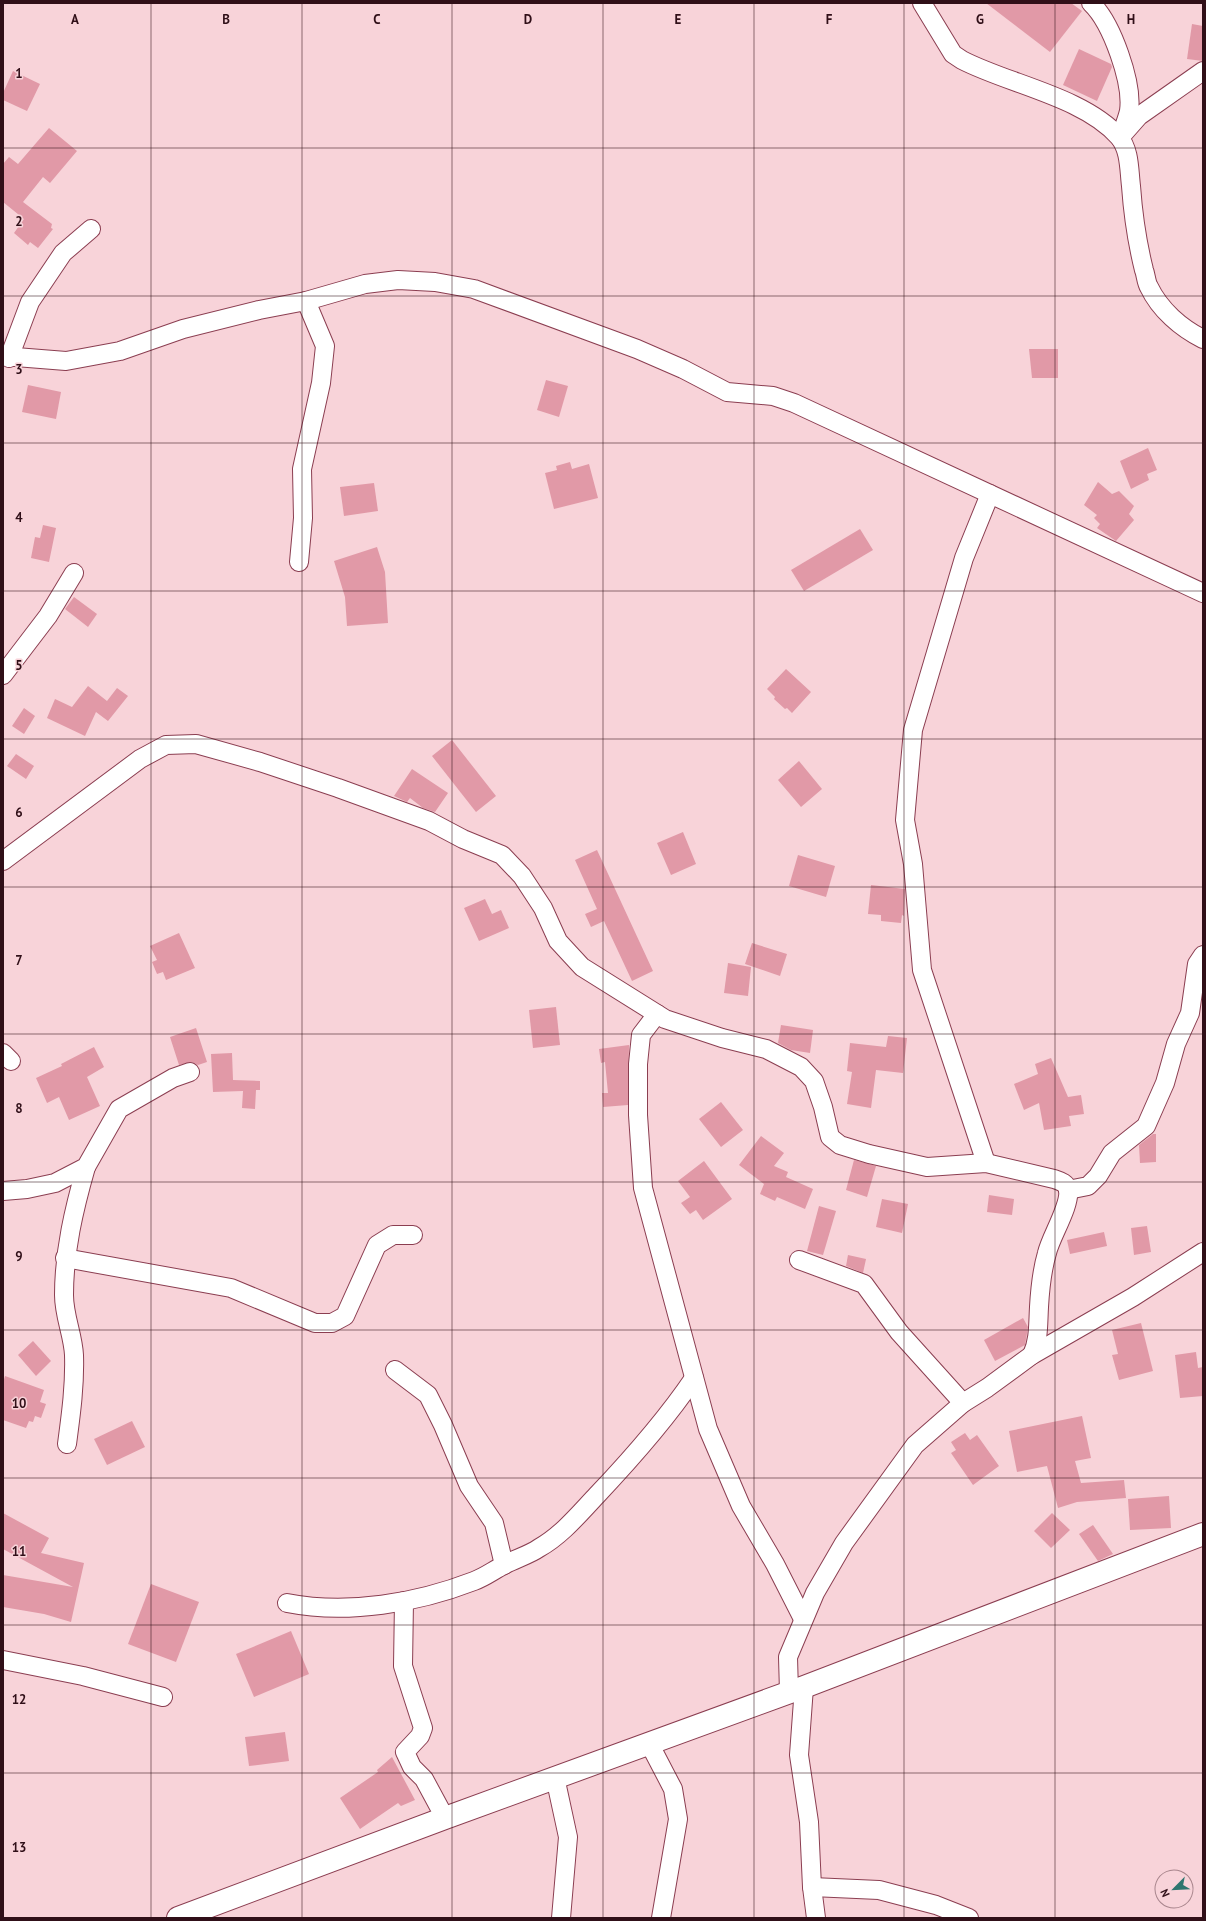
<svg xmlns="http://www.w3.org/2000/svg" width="1206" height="1921" font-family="'PT Sans',sans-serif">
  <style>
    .building { fill: #e199a7 }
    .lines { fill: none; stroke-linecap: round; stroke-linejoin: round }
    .minor-casing { stroke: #8b3e51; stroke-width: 20 }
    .secondary-casing { stroke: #8b3e51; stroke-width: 24 }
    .minor { stroke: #fff; stroke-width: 18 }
    .secondary { stroke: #fff; stroke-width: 22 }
    .grid { fill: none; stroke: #300f18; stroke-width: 1; stroke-opacity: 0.55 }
    .grid-label { font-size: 13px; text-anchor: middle; font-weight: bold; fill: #300f18; stroke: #f8d3d9; stroke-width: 3; stroke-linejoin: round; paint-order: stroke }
  </style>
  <rect width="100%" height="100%" fill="#f8d3d9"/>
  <g class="building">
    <path d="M986,3H1071L1082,11L1050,52Z"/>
    <path d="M1192,24L1203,26V61L1187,59Z"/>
    <path d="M1079,49L1111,64L1112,67L1097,101L1063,85Z"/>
    <path d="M13,71L40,84L27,111L3,100V93Z"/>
    <path d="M49,128L77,151L50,183L43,177L23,202L52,224L51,228L53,229L38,248L30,242L28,245L14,233L24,219L3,202V164L9,157L18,164Z"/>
    <path d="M1029,349H1058V378H1032Z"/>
    <path d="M546,380L568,386L559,417L537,410Z"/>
    <path d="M28,385L61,392L56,419L22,412Z"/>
    <path d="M1148,448L1157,470L1147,474L1149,480L1131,489L1120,461Z"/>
    <path d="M570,462L572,469L589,464L598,498L554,509L545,473L557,470L556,466Z"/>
    <path d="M1098,482L1112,494L1119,491L1134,506L1129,514L1134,520L1116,541L1097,528L1100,524L1094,518L1097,515L1084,505Z"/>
    <path d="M374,483L378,511L344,516L340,487Z"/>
    <path d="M43,525L56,528L49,562L31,558L35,537L40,538Z"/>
    <path d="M860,529L873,550L804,591L791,570Z"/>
    <path d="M377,547L385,572L388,623L347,626L345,597L334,561Z"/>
    <path d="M74,597L97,614L88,627L65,609Z"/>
    <path d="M786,669L811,692L792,713L787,708L785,709L774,699L775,697L767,689Z"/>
    <path d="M88,686L107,701L117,688L128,696L108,721L96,712L85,736L47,718L55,699L72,707Z"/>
    <path d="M24,708L35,716L24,734L12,726Z"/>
    <path d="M452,740L496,796L476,812L432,756Z"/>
    <path d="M16,754L34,766L26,779L7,766Z"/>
    <path d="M799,761L822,789L801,807L778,780Z"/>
    <path d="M412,769L448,793L435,812L423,808L410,798L407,802L394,796Z"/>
    <path d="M683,832L696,864L671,875L657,843Z"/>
    <path d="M597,850L653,971L632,981L604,921L591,927L585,914L597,909L575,860Z"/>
    <path d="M798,855L835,866L826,897L789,886Z"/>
    <path d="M871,885L905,889L904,916L902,915L901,923L881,921V915L868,914Z"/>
    <path d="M485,899L492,914L501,910L509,928L479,941L464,908Z"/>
    <path d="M179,933L195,968L166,980L163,972L157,974L152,962L157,960L150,946Z"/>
    <path d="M752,943L787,954L780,976L745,964Z"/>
    <path d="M728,963L751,967L748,996L724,993Z"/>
    <path d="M556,1007L560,1045L533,1048L529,1010Z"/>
    <path d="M781,1025L813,1030L810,1053L791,1050L778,1043Z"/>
    <path d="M196,1028L207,1062L198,1065L192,1062L179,1065L170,1037Z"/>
    <path d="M888,1036L907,1038L903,1073L876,1070L871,1108L847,1104L852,1072L847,1071L850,1043L886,1047Z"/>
    <path d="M629,1045L628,1105L603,1107L602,1093H608L605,1062L601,1063L599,1049Z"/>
    <path d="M94,1047L104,1067L87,1077L100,1106L69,1120L59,1097L47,1103L36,1078L62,1066L61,1064Z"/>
    <path d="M232,1053L233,1080L260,1081V1090H256L255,1109L242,1108L243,1091L213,1092L211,1054Z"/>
    <path d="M1051,1058L1068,1097L1081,1095L1084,1114L1069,1116L1071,1126L1044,1130L1039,1103L1024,1110L1014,1084L1038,1074L1035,1064Z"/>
    <path d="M721,1102L743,1130L721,1147L699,1119Z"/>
    <path d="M1153,1134H1156V1162L1140,1163L1139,1145Z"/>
    <path d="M761,1136L784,1153L774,1166L788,1172L786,1177L813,1189L805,1209L777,1197L775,1201L760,1194L764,1184L739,1165Z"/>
    <path d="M854,1160L876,1166L867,1197L846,1190Z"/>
    <path d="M704,1161L732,1199L703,1220L696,1210L690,1214L681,1203L690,1197L678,1181Z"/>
    <path d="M989,1195L1014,1199L1012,1215L987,1212Z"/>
    <path d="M882,1199L908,1204L902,1233L876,1227Z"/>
    <path d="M819,1206L836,1211L823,1255L807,1251Z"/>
    <path d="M1147,1226L1151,1252L1134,1255L1131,1228Z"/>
    <path d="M1104,1232L1107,1246L1070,1254L1067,1240Z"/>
    <path d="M848,1255L866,1259L863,1273L846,1266Z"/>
    <path d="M1023,1318L1028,1327L1025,1345L995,1361L984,1340Z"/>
    <path d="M1141,1323L1153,1371L1119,1380L1112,1355L1118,1354L1112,1330Z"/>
    <path d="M33,1341L51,1361L36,1376L18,1355Z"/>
    <path d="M1196,1352L1198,1368L1203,1367V1396L1180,1398L1175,1355Z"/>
    <path d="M5,1376L44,1390L40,1402L46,1404L41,1418L35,1416L33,1422L29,1421L26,1428L3,1420V1383Z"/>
    <path d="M1082,1416L1091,1458L1075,1461L1081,1483L1124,1480L1126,1498L1077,1502L1058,1508L1047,1466L1017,1472L1009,1431Z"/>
    <path d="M132,1421L145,1447L107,1465L94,1439Z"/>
    <path d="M965,1433L970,1440L977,1435L999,1466L973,1485L951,1453L956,1450L951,1442Z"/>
    <path d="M1169,1496L1171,1528L1130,1530L1128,1499Z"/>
    <path d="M3,1513L49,1538L41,1553L84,1563L71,1622L44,1614L3,1607V1575L73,1587L3,1549Z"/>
    <path d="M1052,1513L1070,1530L1051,1548L1034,1531Z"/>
    <path d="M1093,1525L1113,1554L1098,1561L1079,1534Z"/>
    <path d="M151,1584L199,1602L176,1662L128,1644Z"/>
    <path d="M291,1631L309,1674L254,1697L236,1654Z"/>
    <path d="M285,1732L289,1761L249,1766L245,1737Z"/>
    <path d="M392,1757L415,1800L401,1806L398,1803L360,1829L340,1798L378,1772L377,1770Z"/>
  </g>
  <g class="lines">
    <defs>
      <g id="minor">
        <path d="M922,3L953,54L962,60C1008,84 1084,97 1119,137C1130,150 1129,170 1131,186C1133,214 1137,242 1144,270C1146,275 1146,282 1149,287C1160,310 1181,328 1203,339"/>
        <path d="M1091,3C1112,23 1133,83 1129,111C1127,120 1123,129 1120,138"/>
        <path d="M1124,133L1139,116L1203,71"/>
        <path d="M3,356L66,361L120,351L183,329L259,310L306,301L365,284L398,280L435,282L474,289L637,349L683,369L727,392L773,396L794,403L1203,593"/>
        <path d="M9,358L30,302L63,253L91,229"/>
        <path d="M299,562L303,518L302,469L321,383L325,346L306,301"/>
        <path d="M3,675L48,616L74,573"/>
        <path d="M3,861L140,759L166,745L196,744L260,762L338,788L429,821L463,839L502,855L522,876L543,908L558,941L582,967L665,1019L722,1038L766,1049L801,1067L814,1081L823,1107L830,1137L840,1145L869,1154L927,1167L986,1163L1054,1179C1060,1181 1067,1183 1068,1190C1071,1205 1050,1238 1047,1253C1042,1270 1040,1289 1039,1307C1038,1324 1039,1340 1032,1355"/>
        <path d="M657,1014L641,1035L638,1064V1115L643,1188L708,1429L741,1506L775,1564L803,1619"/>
        <path d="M3,1053L11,1061"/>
        <path d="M986,1163L922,970L913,864L905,820L913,730L964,558L990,494"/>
        <path d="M1068,1190L1088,1186L1098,1176L1112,1153L1146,1126L1165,1083L1176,1044L1190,1013L1197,964L1203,955"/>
        <path d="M3,1191L27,1189L55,1183L86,1167L119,1109L173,1078L190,1072"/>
        <path d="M65,1258L231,1288L315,1323H332L345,1316L377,1245L393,1235H413"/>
        <path d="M799,1260L864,1284L899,1332L963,1403"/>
        <path d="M395,1370L428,1395L443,1425L469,1486L494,1523L504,1565"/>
        <path d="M67,1444C71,1414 75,1385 74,1355C73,1335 64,1316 64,1295C64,1251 74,1209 86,1167"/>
        <path d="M404,1601L403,1666L423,1728L420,1736L405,1752L412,1767L424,1779L445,1818"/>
        <path d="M287,1603C348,1615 417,1603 474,1581C485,1577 494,1570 504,1565C515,1559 529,1555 539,1548C562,1535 579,1514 597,1495C632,1458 665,1421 694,1378"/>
        <path d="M3,1660L83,1676L163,1697"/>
        <path d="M804,1687L799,1755L809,1822L812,1887L816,1918"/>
        <path d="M789,1692L788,1657L815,1593L844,1543L915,1445L963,1403L987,1388L1032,1355L1133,1297L1203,1252"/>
        <path d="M649,1743L673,1789L678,1819L661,1918"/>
        <path d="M555,1777L568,1837L561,1918"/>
        <path d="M812,1887L879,1890L936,1905L969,1918"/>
      </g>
      <path id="secondary" d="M178,1918L445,1818L804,1687L1203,1534"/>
    </defs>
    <use href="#minor" class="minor-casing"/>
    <use href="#secondary" class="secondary-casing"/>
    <use href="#minor" class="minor"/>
    <use href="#secondary" class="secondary"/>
  </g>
  <path class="grid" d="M151,3V1918M302,3V1918M452,3V1918M603,3V1918M754,3V1918M904,3V1918M1055,3V1918M3,148H1203M3,296H1203M3,443H1203M3,591H1203M3,739H1203M3,887H1203M3,1034H1203M3,1182H1203M3,1330H1203M3,1478H1203M3,1625H1203M3,1773H1203"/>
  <g class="grid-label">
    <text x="75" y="24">A</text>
    <text x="226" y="24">B</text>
    <text x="377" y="24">C</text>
    <text x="528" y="24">D</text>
    <text x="678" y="24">E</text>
    <text x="829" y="24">F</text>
    <text x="980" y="24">G</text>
    <text x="1131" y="24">H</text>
    <text x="19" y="78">1</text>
    <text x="19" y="226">2</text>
    <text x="19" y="374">3</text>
    <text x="19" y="522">4</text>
    <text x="19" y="670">5</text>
    <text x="19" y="817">6</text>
    <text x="19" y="965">7</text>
    <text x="19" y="1113">8</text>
    <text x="19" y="1261">9</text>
    <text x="19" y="1408">10</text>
    <text x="19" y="1556">11</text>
    <text x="19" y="1704">12</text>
    <text x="19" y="1852">13</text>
  </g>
  <rect width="1206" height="1921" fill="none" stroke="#300f18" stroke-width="8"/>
  <g transform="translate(1174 1889) rotate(246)"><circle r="19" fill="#f8d3d9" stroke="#a8858c"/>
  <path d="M0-3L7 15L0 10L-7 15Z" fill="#2e766f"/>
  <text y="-6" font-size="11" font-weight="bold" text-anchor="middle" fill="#300f18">N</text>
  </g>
</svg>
